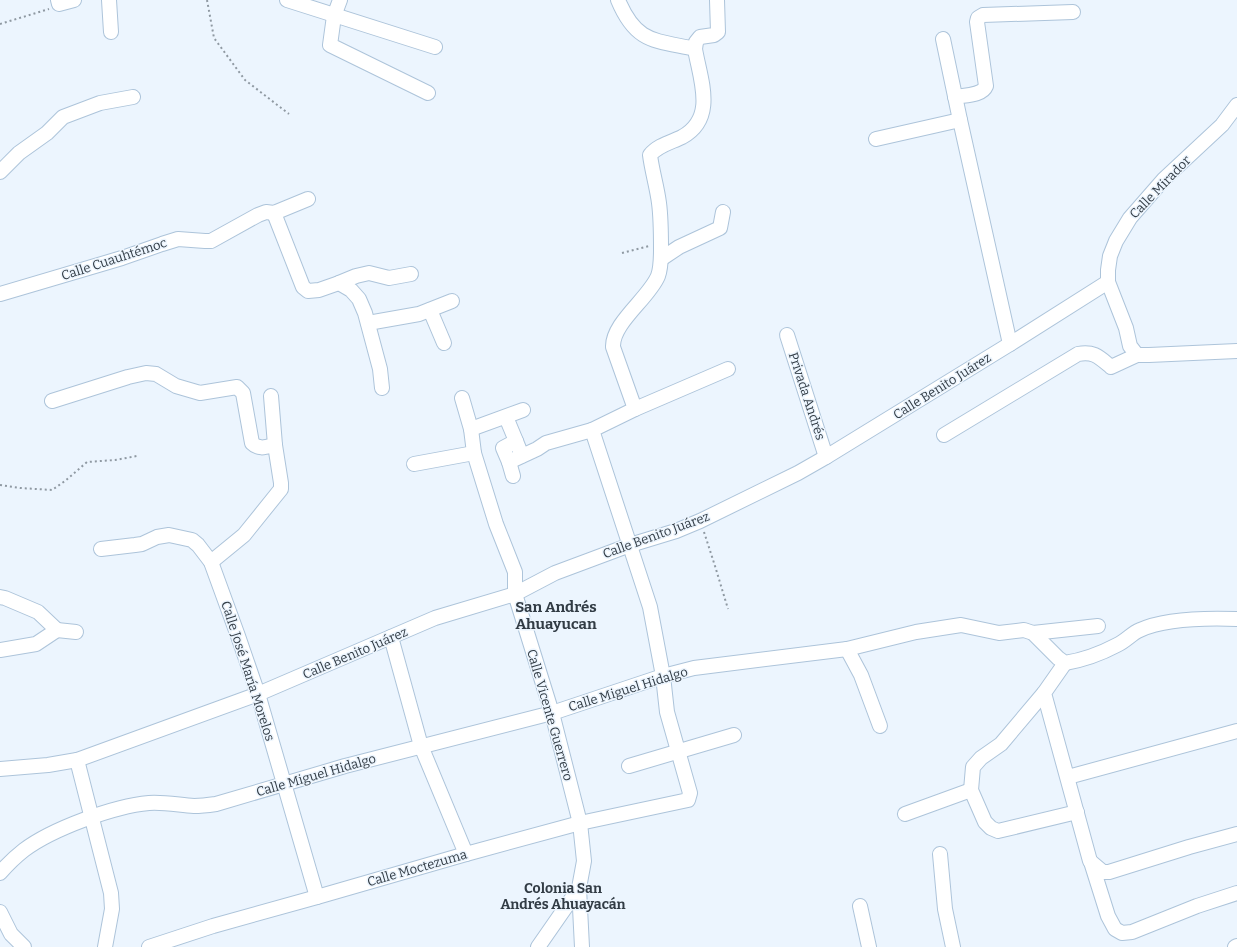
<svg xmlns="http://www.w3.org/2000/svg" width="1237" height="947" font-family="Bitter,serif">
  <style>
    .lines { fill: none; stroke-linecap: round; stroke-linejoin: round }
    .minor-casing { stroke: #adc4da; stroke-width: 16 }
    .path { stroke: #8f99a2; stroke-width: 2; stroke-dasharray: 2 3; stroke-linecap: butt }
    .minor { stroke: #fff; stroke-width: 14 }
    .labels { text-anchor: middle; dominant-baseline: central; stroke-width: 3; stroke-linejoin: round; paint-order: stroke }
    .street-label { font-size: 13px; fill: #323c45; stroke: #ecf5fe }
    .neighbourhood-label { font-size: 14px; font-weight: bold; fill: #323c45; stroke: #ecf5fe }
    .quarter-label { font-size: 15px; font-weight: bold; fill: #323c45; stroke: #ecf5fe }
  </style>
  <rect width="100%" height="100%" fill="#ecf5fe"/>
  <g class="lines">
    <defs>
      <g id="minor">
        <path d="M58,0L59,4L74,0"/>
        <path d="M109,0L111,32"/>
        <path d="M287,0L435,47"/>
        <path d="M340,0L334,16L330,45L428,93"/>
        <path d="M618,0C636,43 654,40 695,49"/>
        <path d="M943,39L960,120L1010,344"/>
        <path d="M955,97C964,95 982,96 986,86L977,22L978,18L983,15L1073,12"/>
        <path d="M1237,105L1222,125L1164,179L1130,218L1116,241L1110,256L1108,270V282L1126,328L1130,346L1137,355H1149L1237,351"/>
        <path d="M876,139L960,120"/>
        <path d="M0,172L19,153L47,133L63,117L100,103L133,97"/>
        <path d="M274,213L303,287L308,291L319,290L339,283L351,290L359,299L365,313L380,369L382,388"/>
        <path d="M661,259L679,247L720,228L723,212"/>
        <path d="M339,283L356,276L369,273L389,278L411,274"/>
        <path d="M0,294L122,258L162,244L178,239L205,241H211L258,215L266,212L274,213L308,199"/>
        <path d="M430,310L444,343"/>
        <path d="M368,323L419,314L452,301"/>
        <path d="M787,335L826,457"/>
        <path d="M462,398L471,429L474,453L496,524L515,572V594L552,713L580,823L584,861L579,888L538,947"/>
        <path d="M52,401L128,377L146,373L156,374L176,386L200,393L237,387L243,393L252,443C259,450 266,447 275,445"/>
        <path d="M635,409L728,369"/>
        <path d="M506,417L516,441"/>
        <path d="M471,429L523,410"/>
        <path d="M944,435L1078,354C1094,351 1099,357 1111,367L1137,355"/>
        <path d="M522,456L516,441L503,448L509,462L537,449L546,443L592,430"/>
        <path d="M509,462L513,476"/>
        <path d="M414,464L474,453"/>
        <path d="M101,549L135,545L142,544L157,537L169,535L192,540L198,545L211,562L238,636L258,694L317,897"/>
        <path d="M211,562L244,535L281,489V483L275,445L271,396"/>
        <path d="M0,597L5,598L38,612L57,630L36,644L0,650"/>
        <path d="M57,630L76,632"/>
        <path d="M1033,633L1098,626"/>
        <path d="M391,637L421,746L466,854"/>
        <path d="M847,649L861,675L880,726"/>
        <path d="M1065,663L1044,693L1090,861L1103,872H1109L1189,847L1237,834"/>
        <path d="M1044,693L1001,744L981,758L973,767L971,790L985,822L991,828L998,831L1077,812"/>
        <path d="M77,760L111,893L112,909L105,947"/>
        <path d="M629,766L734,735"/>
        <path d="M0,769L48,765L77,760L258,694L435,618L515,594L555,573L630,545L676,531L700,521L798,473L826,457L1010,344L1108,282"/>
        <path d="M1068,777L1237,731"/>
        <path d="M905,814L971,790"/>
        <path d="M940,854L945,909L953,947"/>
        <path d="M1091,862L1108,916L1115,929L1122,933L1132,932L1197,906L1237,893"/>
        <path d="M0,873C7,865 15,857 24,850C52,829 114,806 149,803C164,802 179,805 194,806C201,806 209,805 216,804L345,766L552,713L663,676L694,668L847,649L916,632L961,625L999,633L1024,630L1033,633L1058,658L1065,663C1083,660 1102,653 1117,645C1126,641 1132,633 1140,630C1166,618 1209,618 1237,619"/>
        <path d="M579,888L582,947"/>
        <path d="M860,906L869,947"/>
        <path d="M0,912L11,934L24,947"/>
        <path d="M149,947L213,926L317,897L466,854L580,823L688,800L690,793L667,712L663,676L650,607L592,430L635,409L613,347C612,323 649,298 658,276C661,268 661,257 661,249C661,234 661,218 659,203C657,187 652,171 650,155C658,145 672,142 682,137C717,118 700,79 695,49L696,42L700,37L714,35L718,32L717,0"/>
        <path d="M1235,947L1237,946"/>
      </g>
    </defs>
    <use href="#minor" class="minor-casing"/>
    <g class="path">
      <path d="M207,0L214,38L245,80L289,114"/>
      <path d="M0,24L49,9"/>
      <path d="M622,253L649,246"/>
      <path d="M0,485L20,488L52,490L65,481L87,462L115,460L137,456"/>
      <path d="M704,532L715,566L728,609"/>
    </g>
    <use href="#minor" class="minor"/>
  </g>
  <g class="labels">
    <g class="street-label">
      <text transform="translate(1160 187) rotate(-46)">Calle Mirador</text>
      <text transform="translate(114 259) rotate(-18)">Calle Cuauhtémoc</text>
      <text transform="translate(942 386) rotate(-32)">Calle Benito Juárez</text>
      <text transform="translate(807 396) rotate(72)">Privada Andrés</text>
      <text transform="translate(656 535) rotate(-20)">Calle Benito Juárez</text>
      <text transform="translate(355 653) rotate(-23)">Calle Benito Juárez</text>
      <text transform="translate(248 671) rotate(72)">Calle José María Morelos</text>
      <text transform="translate(628 689) rotate(-17)">Calle Miguel Hidalgo</text>
      <text transform="translate(550 715) rotate(74)">Calle Vicente Guerrero</text>
      <text transform="translate(316 775) rotate(-16)">Calle Miguel Hidalgo</text>
      <text transform="translate(417 868) rotate(-16)">Calle Moctezuma</text>
    </g>
    <g class="neighbourhood-label">
      <text x="563" y="888">Colonia San<tspan x="563" dy="16">Andrés Ahuayacán</tspan></text>
    </g>
    <g class="quarter-label">
      <text x="556" y="607">San Andrés<tspan x="556" dy="17">Ahuayucan</tspan></text>
    </g>
  </g>
</svg>
